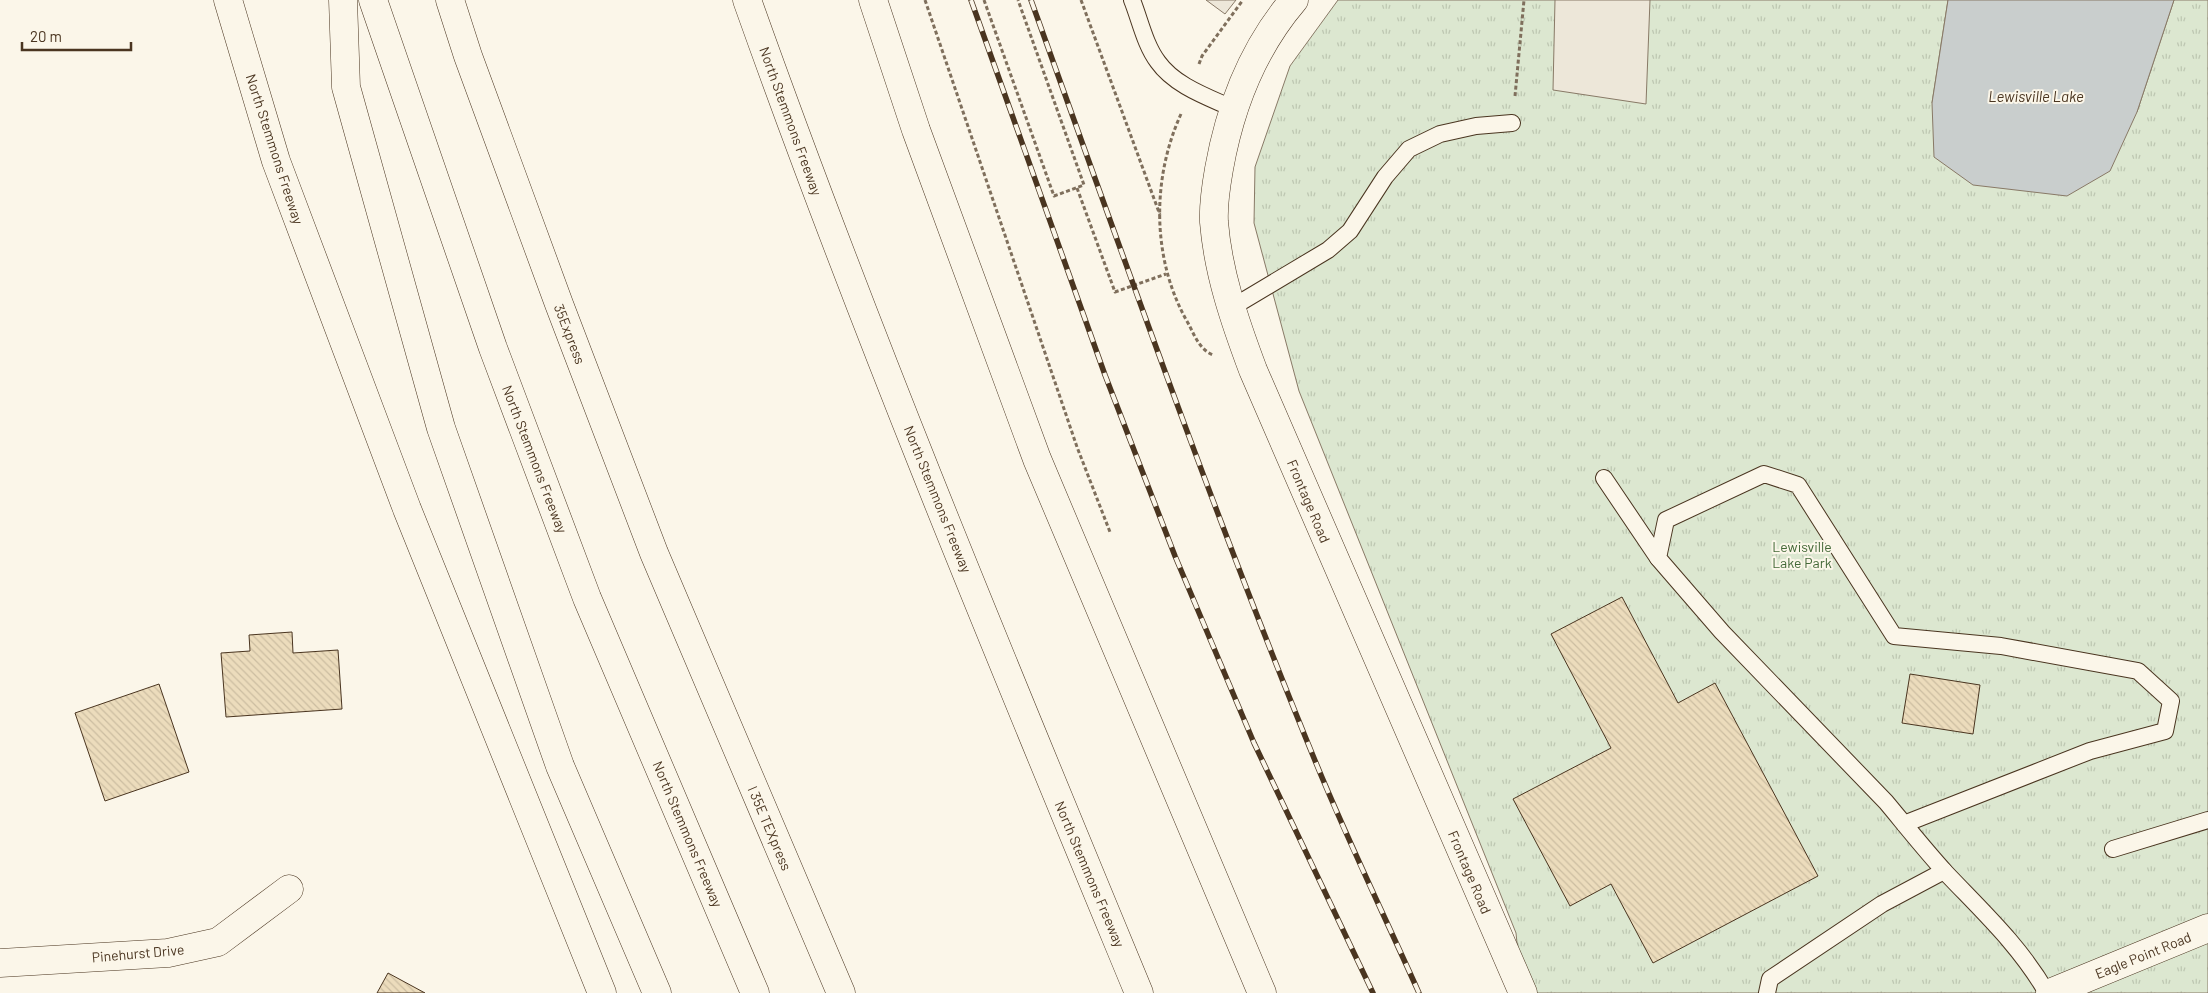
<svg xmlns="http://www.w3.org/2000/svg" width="2208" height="993" font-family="Barlow,sans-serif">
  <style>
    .grass { fill: url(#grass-tufts); stroke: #887966 }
    .parking { fill: #ede7d9; stroke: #887966 }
    .water { fill: #c9cecd; stroke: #887966 }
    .building { fill: url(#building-back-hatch); stroke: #4a3520 }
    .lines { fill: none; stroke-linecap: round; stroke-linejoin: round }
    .service-casing { stroke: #4a3520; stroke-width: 18 }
    .minor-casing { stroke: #4a3520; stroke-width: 29 }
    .tertiary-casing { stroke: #4a3520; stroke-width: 29 }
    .secondary-casing { stroke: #4a3520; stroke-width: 29 }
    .motorway-casing { stroke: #4a3520; stroke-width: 29 }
    .path { stroke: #7f6f5c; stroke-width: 3; stroke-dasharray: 4 2.5; stroke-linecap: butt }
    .service { stroke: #fbf6e9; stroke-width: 16 }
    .minor { stroke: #fbf6e9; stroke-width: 28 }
    .tertiary { stroke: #fbf6e9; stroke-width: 28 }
    .secondary { stroke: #fbf6e9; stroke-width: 28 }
    .motorway { stroke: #fbf6e9; stroke-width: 28 }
    .rail-casing { stroke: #4a3520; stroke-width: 5.5 }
    .rail { stroke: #fbf6e9; stroke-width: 4; stroke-dasharray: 11; stroke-linecap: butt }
    .labels { text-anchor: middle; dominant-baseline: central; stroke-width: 4; stroke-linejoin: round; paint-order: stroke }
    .street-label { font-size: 14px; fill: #4a3520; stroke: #fbf6e9 }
    .park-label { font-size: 14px; fill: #436837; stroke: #fbf6e9 }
    .water-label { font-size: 15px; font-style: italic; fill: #4a3520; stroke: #fbf6e9 }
  </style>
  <defs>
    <pattern id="grass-tufts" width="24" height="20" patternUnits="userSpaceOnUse" patternTransform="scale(1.25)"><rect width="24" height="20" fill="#dce7d0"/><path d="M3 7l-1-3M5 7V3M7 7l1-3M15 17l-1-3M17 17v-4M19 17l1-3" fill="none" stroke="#bec7b2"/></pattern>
    <pattern id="building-back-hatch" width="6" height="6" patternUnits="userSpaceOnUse" patternTransform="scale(1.25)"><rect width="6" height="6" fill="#ecdcbc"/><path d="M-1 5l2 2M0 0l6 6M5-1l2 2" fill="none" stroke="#ccbda1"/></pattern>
  </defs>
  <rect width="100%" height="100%" fill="#fbf6e9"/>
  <path class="grass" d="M1338,0H1948L1932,103L2137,112L2174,0H2208V993H1522L1516,933L1299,391L1254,223L1255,167L1290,66Z"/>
  <g class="parking">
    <path d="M1206,0H1236L1225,14Z"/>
    <path d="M1555,0H1650L1646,104L1553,90Z"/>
  </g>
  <path class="water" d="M1948,0H2174L2137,112L2110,171L2067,196L1973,185L1934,157L1932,103Z"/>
  <g class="building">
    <path d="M1622,597L1678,703L1715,683L1818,876L1653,963L1611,884L1570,906L1513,799L1611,748L1551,634Z"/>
    <path d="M292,632L293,653L338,650L342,709L226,717L221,653L250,651L249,635Z"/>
    <path d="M1910,674L1980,685L1973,734L1902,723Z"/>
    <path d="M159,684L189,772L105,801L75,713Z"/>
    <path d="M388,973L425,993H377Z"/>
  </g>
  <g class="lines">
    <defs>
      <g id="service">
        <path d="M1132,0C1140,20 1145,45 1158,62C1175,86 1208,97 1234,109"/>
        <path d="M1231,308L1328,250L1350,231L1385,177L1409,149L1440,134L1476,126L1512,123"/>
        <path d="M1604,478L1658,558"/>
        <path d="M1904,824L2090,751L2165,731L2171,701L2138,671L2001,646L1894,636L1798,485L1764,474L1666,520L1658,558L1722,632L1886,802C1906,826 1925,850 1946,873C1983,912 2020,946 2047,993"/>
        <path d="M2113,849L2208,820"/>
        <path d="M1767,993L1770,979L1882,904L1944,871"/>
      </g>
      <g id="minor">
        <path d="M0,963L168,953L218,942L289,889"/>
        <path d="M2050,993L2208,928"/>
      </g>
      <path id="tertiary" d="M1294,0C1253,48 1230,107 1219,169C1216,186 1213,204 1214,222C1218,273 1235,322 1253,370L1523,993"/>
      <g id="secondary">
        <path d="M228,0L276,161L407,509L602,993"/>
        <path d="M873,0L916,130L1037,459L1262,993"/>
      </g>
      <g id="motorway">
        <path d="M343,0L346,87L441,428L560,766L657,993"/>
        <path d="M373,0L493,348L587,598L755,993"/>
        <path d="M450,0L468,56L559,304L654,553L841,993"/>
        <path d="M747,0C866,335 1003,664 1139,993"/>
      </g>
    </defs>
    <use href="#service" class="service-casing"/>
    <use href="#minor" class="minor-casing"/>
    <use href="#tertiary" class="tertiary-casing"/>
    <use href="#secondary" class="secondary-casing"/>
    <use href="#motorway" class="motorway-casing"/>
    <g class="path">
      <path d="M925,0L1077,447L1110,532"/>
      <path d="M984,0L1054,196L1084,185L1018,0"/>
      <path d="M1081,0L1160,215"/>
      <path d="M1199,64L1202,56L1243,0"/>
      <path d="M1515,96L1524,0"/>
      <path d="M1181,114C1151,180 1152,261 1188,323C1195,336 1199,349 1213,355"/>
      <path d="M1077,188L1115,292L1166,274"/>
    </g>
    <use href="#service" class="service"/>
    <use href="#minor" class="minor"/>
    <use href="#tertiary" class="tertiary"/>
    <use href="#secondary" class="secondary"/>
    <use href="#motorway" class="motorway"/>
    <defs>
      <g id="rail">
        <path d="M971,0L1105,375L1175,556L1254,743L1373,993"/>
        <path d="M1031,0C1123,256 1213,512 1316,763C1348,841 1385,917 1419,993"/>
      </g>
    </defs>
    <use href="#rail" class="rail-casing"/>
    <use href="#rail" class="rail"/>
  </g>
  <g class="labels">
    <g class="street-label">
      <text transform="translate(791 121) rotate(70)">North Stemmons Freeway</text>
      <text transform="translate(275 149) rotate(72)">North Stemmons Freeway</text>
      <text transform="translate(570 334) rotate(69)">35Express</text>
      <text transform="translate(535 459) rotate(69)">North Stemmons Freeway</text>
      <text transform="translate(938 499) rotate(68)">North Stemmons Freeway</text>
      <text transform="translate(1309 501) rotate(67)">Frontage Road</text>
      <text transform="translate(770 828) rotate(67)">I 35E TEXpress</text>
      <text transform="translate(688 834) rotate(67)">North Stemmons Freeway</text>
      <text transform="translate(1470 872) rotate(67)">Frontage Road</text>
      <text transform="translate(1090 874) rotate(67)">North Stemmons Freeway</text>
      <text transform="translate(138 953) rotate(-5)">Pinehurst Drive</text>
      <text transform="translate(2143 955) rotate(-22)">Eagle Point Road</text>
    </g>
    <g class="park-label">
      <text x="1802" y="546">Lewisville<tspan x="1802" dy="16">Lake Park</tspan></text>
    </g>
    <g class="water-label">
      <text x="2036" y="96">Lewisville Lake</text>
    </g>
  </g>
  <path d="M22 42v8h109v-8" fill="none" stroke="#4a3520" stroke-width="2.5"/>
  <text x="30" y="42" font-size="15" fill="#4a3520" stroke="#fbf6e9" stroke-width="4" paint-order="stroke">20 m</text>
</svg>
